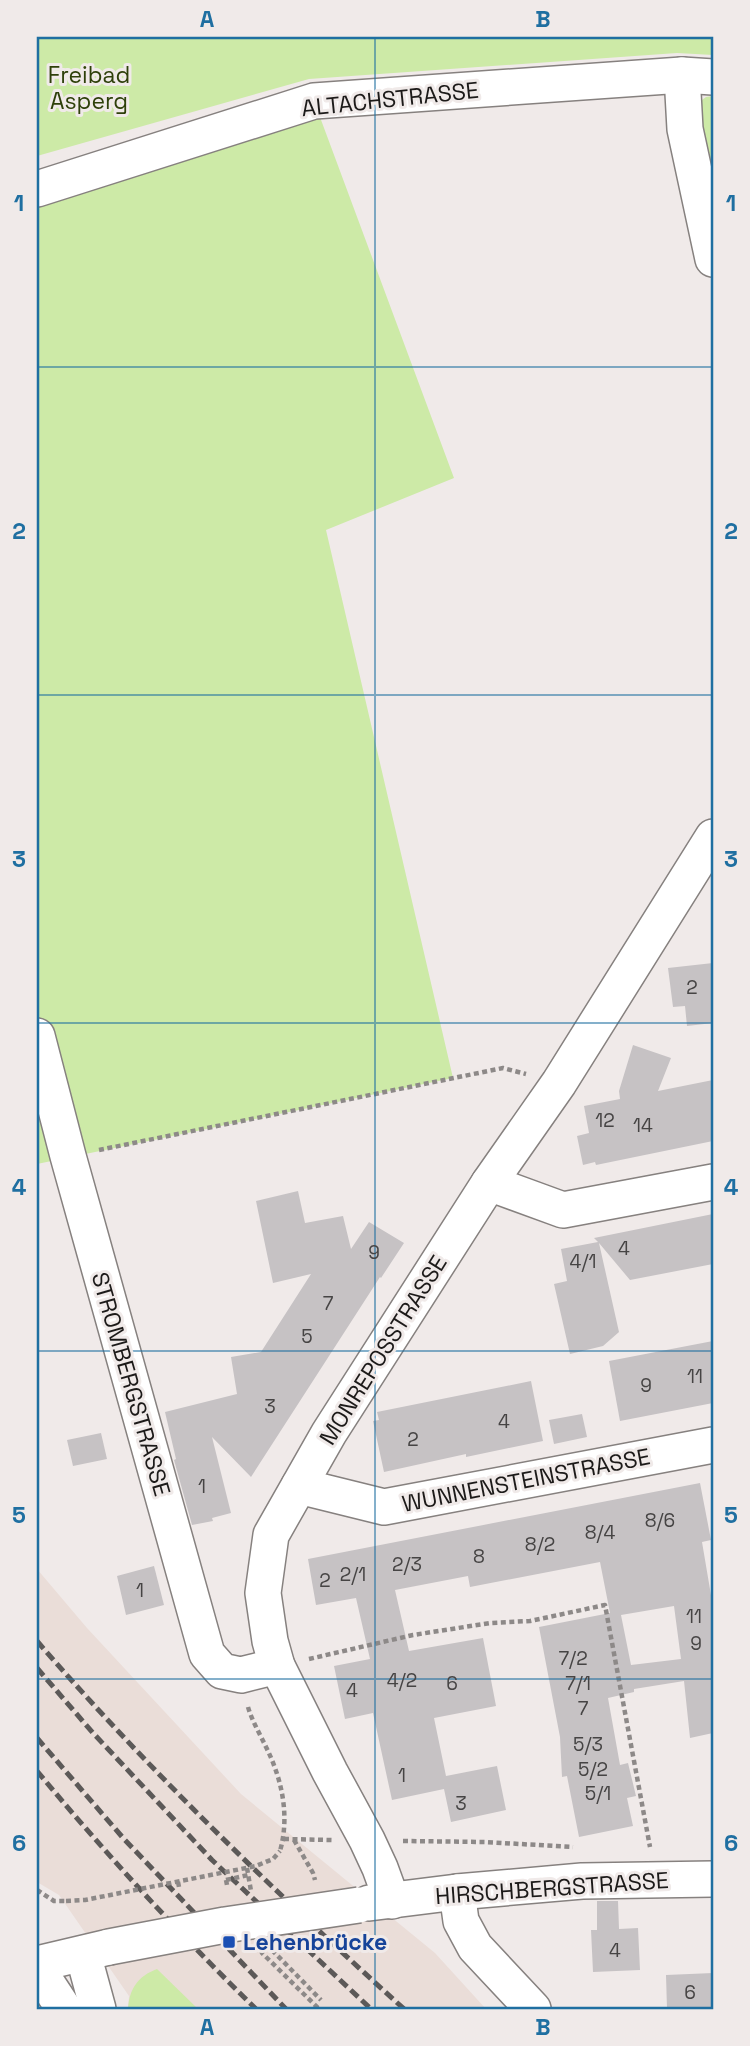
<svg xmlns="http://www.w3.org/2000/svg" width="750" height="2046" font-family="'Space Grotesk',sans-serif">
  <style>
    .built { fill: #eaddd8 }
    .green { fill: #cdeaa7 }
    .building { fill: #c6c2c4; fill-rule: evenodd }
    .lines { fill: none; stroke-linecap: round; stroke-linejoin: round }
    .minor-casing { stroke: #86817f; stroke-width: 38 }
    .path { stroke: #8d8988; stroke-width: 4.5; stroke-dasharray: 5 3.5; stroke-linecap: butt }
    .minor { stroke: #fff; stroke-width: 35 }
    .rail { stroke: #5c5958; stroke-width: 5; stroke-dasharray: 10 5; stroke-linecap: butt }
    .minor-bridge-casing { stroke: #86817f; stroke-width: 38; stroke-linecap: butt }
    .path-bridge { stroke: #8d8988; stroke-width: 4.5; stroke-dasharray: 5 3.5; stroke-linecap: butt }
    .minor-bridge { stroke: #fff; stroke-width: 35 }
    .grid { fill: none; stroke: #1f6fa1; stroke-width: 2; stroke-opacity: 0.55 }
    .transit-dot { fill: #1a4fb4; stroke: #f0eae9; stroke-width: 2.5 }
    .labels { text-anchor: middle; dominant-baseline: central; stroke-width: 6; stroke-linejoin: round; paint-order: stroke }
    .number-label { font-size: 19px; fill: #464444 }
    .park-label { font-size: 23px; fill: #2e400a; stroke: #f0eae9 }
    .street-label { font-size: 23px; fill: #1c1a19; stroke: #f0eae9 }
    .transit-label { font-size: 23px; font-weight: bold; fill: #164399; stroke: #f0eae9; text-anchor: start }
    .neatline { fill: none; stroke: #1f6fa1; stroke-width: 2.5 }
    .grid-label { font-size: 23px; text-anchor: middle; font-weight: bold; fill: #1f6fa1 }
  </style>
  <rect width="100%" height="100%" fill="#f0eae9"/>
  <path class="built" d="M37,1569L87,1628L241,1794L435,1953L486,2009H128L129,1996L59,1895L37,1882Z"/>
  <g class="green">
    <path d="M37,37H713V55L677,53L309,79L37,156Z"/>
    <path d="M713,96V218L698,103L706,97Z"/>
    <path d="M314,101L454,478L326,530L453,1078L37,1164V189Z"/>
    <path d="M157,1969L198,2009H128C129,1989 138,1976 157,1969Z"/>
  </g>
  <g class="building">
    <path d="M713,963V1023L687,1026L685,1006L673,1007L668,968Z"/>
    <path d="M633,1045L671,1058L658,1091L713,1080V1141L596,1165L595,1162L583,1165L577,1136L589,1133L584,1106L620,1099L619,1091Z"/>
    <path d="M298,1191L305,1223L343,1216L351,1249L369,1222L404,1243L381,1278L380,1277L251,1477L212,1437L231,1513L212,1518L213,1521L192,1525L174,1460L176,1459L165,1412L237,1394L231,1357L261,1352L311,1274L273,1283L256,1201Z"/>
    <path d="M713,1214V1264L630,1280L599,1243L619,1332L603,1346L570,1354L554,1284L567,1281L561,1249L598,1242L594,1238Z"/>
    <path d="M713,1341V1403L620,1421L609,1361Z"/>
    <path d="M531,1381L543,1441L466,1457V1454L384,1472L373,1421L379,1420L377,1412Z"/>
    <path d="M582,1414L587,1437L554,1444L549,1420Z"/>
    <path d="M101,1433L107,1459L73,1466L67,1440Z"/>
    <path d="M700,1483L711,1540L702,1542L713,1607V1733L690,1738L684,1681L634,1689V1692L608,1698L620,1765L628,1763L636,1796L627,1798L633,1826L579,1837L567,1776L562,1777L560,1737L539,1627L610,1613L600,1562L470,1587L468,1576L395,1590L409,1651L483,1638L496,1706L434,1718L446,1776L497,1766L506,1810L451,1822L444,1789L392,1800L373,1713L345,1719L334,1666L370,1659L356,1598L316,1605L308,1559ZM674,1606L681,1659L631,1665L621,1615Z"/>
    <path d="M154,1566L164,1605L126,1615L117,1576Z"/>
    <path d="M597,1901H618L619,1929L638,1928L640,1970L593,1972L591,1930H597Z"/>
    <path d="M713,1973V2009H667L666,1975Z"/>
  </g>
  <g class="lines">
    <defs>
      <g id="minor">
        <path d="M682,75L685,129L713,259"/>
        <path d="M37,189L314,101L682,75L713,77"/>
        <path d="M37,1036L68,1156L207,1654L222,1671L241,1675L277,1666"/>
        <path d="M489,1183L563,1210L713,1182"/>
        <path d="M299,1486L384,1507L713,1445"/>
        <path d="M457,1892L461,1921L475,1947L533,2009"/>
        <path d="M392,1901L380,1868L367,1840L330,1772L277,1666L270,1641L263,1593L271,1535L329,1433L489,1183L559,1083L713,837"/>
        <path d="M369,1903L457,1892L582,1881L713,1879"/>
        <path d="M83,1954L98,2009"/>
        <path d="M37,1964L109,1947"/>
        <path d="M37,1968L64,2009"/>
      </g>
    </defs>
    <use href="#minor" class="minor-casing"/>
    <g class="path">
      <path d="M99,1150L503,1068L526,1074"/>
      <path d="M309,1659L413,1635L490,1623L530,1621L605,1605L650,1847"/>
      <path d="M248,1707C252,1721 260,1734 266,1747C282,1779 290,1816 280,1851"/>
      <path d="M284,1839L332,1840"/>
      <path d="M294,1840L313,1873L315,1880"/>
      <path d="M403,1841L485,1842L573,1847"/>
      <path d="M226,1880L227,1885"/>
      <path d="M178,1882L179,1887"/>
      <path d="M37,1890L54,1901H66"/>
      <path d="M261,1950L262,1953L319,2009"/>
      <path d="M272,1950L321,2000"/>
    </g>
    <use href="#minor" class="minor"/>
    <g class="rail">
      <path d="M37,1641C150,1772 276,1893 404,2009"/>
      <path d="M37,1668L93,1733L212,1860L371,2009"/>
      <path d="M37,1738L124,1839L286,2009"/>
      <path d="M37,1771C106,1854 179,1934 256,2009"/>
    </g>
    <defs>
      <path id="minor-bridge" d="M109,1947L225,1925L359,1905"/>
    </defs>
    <use href="#minor-bridge" class="minor-bridge-casing"/>
    <g class="path-bridge">
      <path d="M247,1868L251,1891"/>
      <path d="M226,1880L248,1875"/>
      <path d="M66,1901L85,1900L256,1866L273,1859L280,1851"/>
    </g>
    <use href="#minor-bridge" class="minor-bridge"/>
  </g>
  <path class="grid" d="M375,37V2009M37,367H713M37,695H713M37,1023H713M37,1351H713M37,1679H713"/>
  <rect class="transit-dot" x="222" y="1935" width="14" height="14" rx="3.5"/>
  <g class="labels">
    <g class="number-label">
      <text x="692" y="987">2</text>
      <text x="605" y="1120">12</text>
      <text x="643" y="1125">14</text>
      <text x="624" y="1248">4</text>
      <text x="374" y="1252">9</text>
      <text x="583" y="1261">4/1</text>
      <text x="328" y="1303">7</text>
      <text x="307" y="1336">5</text>
      <text x="695" y="1376">11</text>
      <text x="646" y="1385">9</text>
      <text x="270" y="1406">3</text>
      <text x="504" y="1421">4</text>
      <text x="413" y="1439">2</text>
      <text x="202" y="1486">1</text>
      <text x="660" y="1520">8/6</text>
      <text x="600" y="1532">8/4</text>
      <text x="540" y="1544">8/2</text>
      <text x="479" y="1556">8</text>
      <text x="407" y="1564">2/3</text>
      <text x="353" y="1574">2/1</text>
      <text x="325" y="1580">2</text>
      <text x="140" y="1590">1</text>
      <text x="694" y="1616">11</text>
      <text x="696" y="1643">9</text>
      <text x="573" y="1658">7/2</text>
      <text x="402" y="1680">4/2</text>
      <text x="452" y="1683">6</text>
      <text x="578" y="1683">7/1</text>
      <text x="352" y="1690">4</text>
      <text x="583" y="1708">7</text>
      <text x="588" y="1744">5/3</text>
      <text x="593" y="1769">5/2</text>
      <text x="402" y="1775">1</text>
      <text x="598" y="1793">5/1</text>
      <text x="461" y="1803">3</text>
      <text x="615" y="1950">4</text>
      <text x="690" y="1992">6</text>
    </g>
    <g class="park-label">
      <text x="89" y="75">Freibad<tspan x="89" dy="26">Asperg</tspan></text>
    </g>
    <g class="street-label">
      <text transform="translate(390 99) rotate(-6)">ALTACHSTRASSE</text>
      <text transform="translate(383 1350) rotate(-58)">MONREPOSSTRASSE</text>
      <text transform="translate(131 1384) rotate(74)">STROMBERGSTRASSE</text>
      <text transform="translate(526 1480) rotate(-11)">WUNNENSTEINSTRASSE</text>
      <text transform="translate(552 1888) rotate(-4)">HIRSCHBERGSTRASSE</text>
    </g>
    <g class="transit-label">
      <text x="243" y="1942">Lehenbrücke</text>
    </g>
  </g>
  <rect width="750" height="2046" fill="none" stroke="#f0eae9" stroke-width="77"/>
  <rect x="38" y="38" width="674" height="1970" class="neatline"/>
  <g class="grid-label">
    <text x="207" y="27">A</text>
    <text x="543" y="27">B</text>
    <text x="19" y="211">1</text>
    <text x="731" y="211">1</text>
    <text x="19" y="539">2</text>
    <text x="731" y="539">2</text>
    <text x="19" y="867">3</text>
    <text x="731" y="867">3</text>
    <text x="19" y="1195">4</text>
    <text x="731" y="1195">4</text>
    <text x="19" y="1523">5</text>
    <text x="731" y="1523">5</text>
    <text x="19" y="1851">6</text>
    <text x="731" y="1851">6</text>
    <text x="207" y="2035">A</text>
    <text x="543" y="2035">B</text>
  </g>
</svg>
